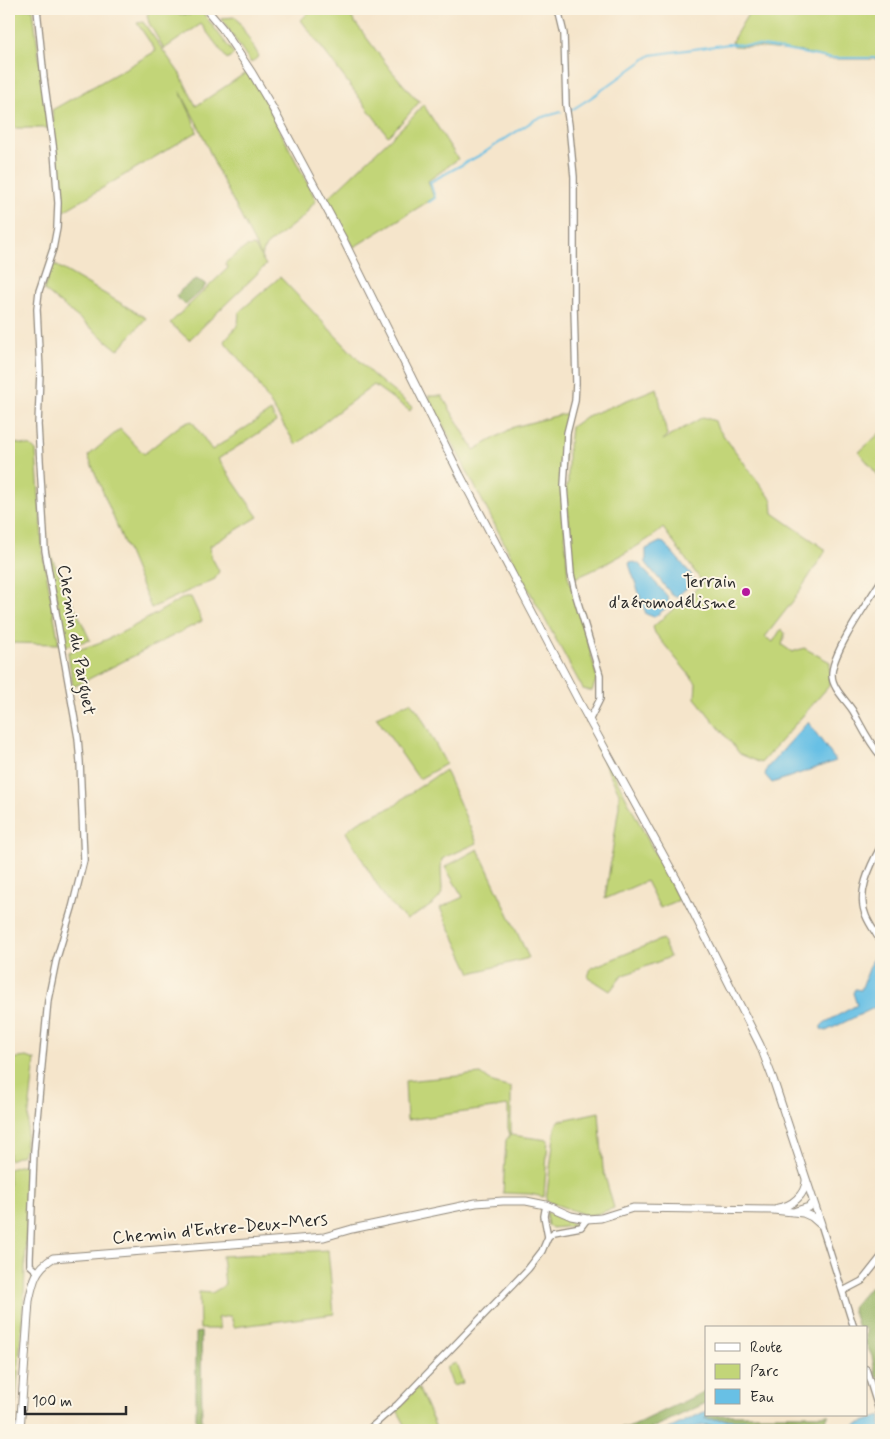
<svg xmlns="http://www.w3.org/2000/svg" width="890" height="1439" font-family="Mynerve,sans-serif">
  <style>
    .green { fill: #c2d578; stroke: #768052 }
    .forest { fill: #99b668; stroke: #62704a }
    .water { fill: #68c0e5; stroke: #4a7688 }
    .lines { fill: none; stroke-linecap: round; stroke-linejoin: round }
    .stream { stroke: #68c0e5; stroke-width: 2 }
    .minor-casing { stroke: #90887b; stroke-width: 8 }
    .tertiary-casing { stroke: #90887b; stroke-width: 9 }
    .minor { stroke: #fff; stroke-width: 5.5 }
    .tertiary { stroke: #fff; stroke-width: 7 }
    .poi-dot { fill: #b5179e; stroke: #fcf5e5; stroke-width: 2 }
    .labels { text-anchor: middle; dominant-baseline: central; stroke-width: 4; stroke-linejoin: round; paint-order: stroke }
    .poi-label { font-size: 18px; fill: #2b2b2b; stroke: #fcf5e5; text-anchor: end }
    .street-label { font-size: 18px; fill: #2b2b2b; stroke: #fcf5e5 }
  </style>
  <rect width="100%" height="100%" fill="#fcf5e5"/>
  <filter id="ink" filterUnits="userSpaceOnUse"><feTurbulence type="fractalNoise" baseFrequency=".02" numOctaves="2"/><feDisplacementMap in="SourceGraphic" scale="10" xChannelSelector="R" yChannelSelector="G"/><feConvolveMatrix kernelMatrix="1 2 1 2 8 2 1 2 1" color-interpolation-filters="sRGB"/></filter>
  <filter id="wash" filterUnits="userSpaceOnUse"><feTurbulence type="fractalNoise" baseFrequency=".0096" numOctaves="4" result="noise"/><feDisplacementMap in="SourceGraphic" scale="20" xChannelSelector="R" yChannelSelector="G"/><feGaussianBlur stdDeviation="1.12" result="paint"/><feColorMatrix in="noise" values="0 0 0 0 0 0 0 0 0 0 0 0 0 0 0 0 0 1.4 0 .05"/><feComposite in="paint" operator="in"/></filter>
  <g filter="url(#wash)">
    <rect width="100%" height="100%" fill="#f5e5cb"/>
    <g class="green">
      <path d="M9,9H33L48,128H9Z"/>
      <path d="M187,9H200L234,54L227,59L201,24L164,49L149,23L147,15L150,11L190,15Z"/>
      <path d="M312,9H345L390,69L414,97L420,101L402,122L388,136L301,20Z"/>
      <path d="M751,9H881V59H828L802,52L755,47L734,46L732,41Z"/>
      <path d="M236,17L259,56L251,63L221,18Z"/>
      <path d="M143,22L180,74L196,106L247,72L260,92L316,200L303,217L266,246L261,257L266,265L189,340L170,323L228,268L225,263L246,247L254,246L261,256L216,167L200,129L180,91L192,117L197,132L62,212L59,171L52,110L156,51L137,23Z"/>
      <path d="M423,104L458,159L428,181L434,198L354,247L326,200L414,116Z"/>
      <path d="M52,263L146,318L118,350L44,290Z"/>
      <path d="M280,277L373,375L412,407L410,411L374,385L337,412L296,445L254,377L224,341L238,325L239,312Z"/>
      <path d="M657,388L667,435L663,440L703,417L715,421L717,427L772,500L773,513L825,549V552L793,601L765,637L773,642L781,629L785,633L782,645L792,652L804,648L830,662L829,686L761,763L740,754L695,698L696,683L655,633L653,627L703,583L663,528C653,539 588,575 574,578L566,489L568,483V454L571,427L585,417Z"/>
      <path d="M428,396H442L474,450L514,427L567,413L562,488L568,576L585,630L597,678L592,691L583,689L524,581Z"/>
      <path d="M271,411L276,422L218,459L258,517L210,546L211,556L219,571L215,579L151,608L88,456L120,429L144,454L182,424L192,421L212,450Z"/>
      <path d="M881,432V479L859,452Z"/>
      <path d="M9,442L31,446L36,451L43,554L59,644L9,643Z"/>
      <path d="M48,550L90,640L66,646Z"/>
      <path d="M185,597H191L202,621L73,687L68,652C109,644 149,617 185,597Z"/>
      <path d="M410,702L418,711L446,764L419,779L376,717Z"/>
      <path d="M599,745L679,900L660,908L646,881L605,899L619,806V793L597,748Z"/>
      <path d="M445,770L477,843L442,859C440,870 442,880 442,891C441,903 416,914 406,920L385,898L346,832L353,825L366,818L396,805L406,796Z"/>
      <path d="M478,849L529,958L471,973L440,908L463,897L445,867Z"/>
      <path d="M662,939L670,957L622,976L610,991L588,977L591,968Z"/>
      <path d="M27,1057L35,1060L25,1148L22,1155L9,1160V1059Z"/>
      <path d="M481,1074L493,1083L511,1088V1135L548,1140L544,1197L530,1194L503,1193L506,1140L510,1135L508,1128V1106L407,1120L405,1081Z"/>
      <path d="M599,1112L603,1169L614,1208L597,1214L586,1215L546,1201L555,1128L558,1121Z"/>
      <path d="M29,1163L24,1295L14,1430H9V1169Z"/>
      <path d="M546,1212L578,1226L551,1228L548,1226Z"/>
      <path d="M328,1250L334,1314L234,1327L231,1316L217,1318L220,1329H200L199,1292L212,1293L225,1285L222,1256Z"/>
      <path d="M456,1363L463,1383L453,1386L446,1367Z"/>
      <path d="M418,1387L437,1430H408L397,1410Z"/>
    </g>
    <g class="forest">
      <path d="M196,279L206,284C203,292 192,298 186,305L176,297L181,290Z"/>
      <path d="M881,1283V1379L876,1377L872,1356L866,1344V1328H858L852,1308L869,1288Z"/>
      <path d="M201,1332L202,1430H196V1333Z"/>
      <path d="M706,1391V1403L648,1430H616L623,1427L628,1428Z"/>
      <path d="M711,1415H829L825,1421L705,1419L704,1418Z"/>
      <path d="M739,1424V1430H705L706,1425Z"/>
      <path d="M760,1424H822L815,1430H761Z"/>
    </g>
    <g class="water">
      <path d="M660,542L664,543L691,574L694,582L676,597L672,595L646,563V549Z"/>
      <path d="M634,562L639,564L668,597L669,606L654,617L646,614L630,567L629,563Z"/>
      <path d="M808,722L836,761L772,783L765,775L767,768Z"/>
      <path d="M877,951L881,953C883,970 882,990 878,1006L826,1031L821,1029V1026L824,1023L857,1005L853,993L855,989L861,990L875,953Z"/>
      <path d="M706,1411V1415H711L705,1418V1419L825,1421L822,1424L706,1425L681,1430H667Z"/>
      <path d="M881,1416V1430H840Z"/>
    </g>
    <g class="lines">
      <g class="stream">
        <path d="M570,111L592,97L651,55L729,44L764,46L828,58H876"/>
        <path d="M429,202L435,198L430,182L482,154L536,119L561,112"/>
      </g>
    </g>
  </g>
  <g filter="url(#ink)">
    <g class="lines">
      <defs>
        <g id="minor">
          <path d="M37,9L44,78L54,152L58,203L57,228L53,249L39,291L37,309L40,372L38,425L45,550L78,738L80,762L84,860L72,908L56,961L48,1000L34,1151L30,1258V1265L38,1272"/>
          <path d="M558,9L564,34L566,105L569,125L574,177V306L576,383L575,401L567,433L564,486L571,574L576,596L600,675V699L589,721"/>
          <path d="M881,581C869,600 831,654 832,675C832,688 846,700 853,711C862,727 869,743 881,756"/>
          <path d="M881,846C870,866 856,894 866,916C870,926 877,934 881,943"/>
          <path d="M546,1205L544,1216L548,1237L554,1232L581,1227L587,1219"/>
          <path d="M821,1224L854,1328"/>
          <path d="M843,1291L862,1281L881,1257"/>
          <path d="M866,1369L881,1417"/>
          <path d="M368,1430L398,1404L528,1269L542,1251L548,1237"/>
        </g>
        <g id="tertiary">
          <path d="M206,9L222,28L252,73L272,107L344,241L460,475L582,707L677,880L760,1045L773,1079L821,1224"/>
          <path d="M778,1208C792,1206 805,1195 806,1181"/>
          <path d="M796,1211L809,1207L813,1202"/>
          <path d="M20,1430L29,1301C33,1282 35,1269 53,1258L324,1237L352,1229L476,1203L503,1201H526L546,1205L571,1216L587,1219L601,1218L633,1208L773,1210L803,1213L812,1217L820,1224"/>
        </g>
      </defs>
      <use href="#minor" class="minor-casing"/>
      <use href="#tertiary" class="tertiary-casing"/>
      <use href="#minor" class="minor"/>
      <use href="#tertiary" class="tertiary"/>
    </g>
  </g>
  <circle class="poi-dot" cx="746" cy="592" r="5"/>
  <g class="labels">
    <g class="poi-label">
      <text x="736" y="582">Terrain<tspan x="736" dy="21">d'aéromodélisme</tspan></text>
    </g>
    <g class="street-label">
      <text transform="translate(76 640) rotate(80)">Chemin du Parguet</text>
      <text transform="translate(220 1229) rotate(-5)">Chemin d'Entre-Deux-Mers</text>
    </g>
  </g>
  <rect width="890" height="1439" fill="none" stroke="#fcf5e5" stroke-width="30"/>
  <rect x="705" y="1326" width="162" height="90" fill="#fcf5e5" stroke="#a8a49b"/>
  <rect x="715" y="1343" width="25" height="8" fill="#ffffff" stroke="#a8a49b"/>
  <text x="750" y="1352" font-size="15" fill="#2b2b2b">Route</text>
  <rect x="715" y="1364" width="25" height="15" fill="#c2d578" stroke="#a8a49b"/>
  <text x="750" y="1376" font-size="15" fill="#2b2b2b">Parc</text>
  <rect x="715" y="1389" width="25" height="15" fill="#68c0e5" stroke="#a8a49b"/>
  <text x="750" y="1402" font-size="15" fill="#2b2b2b">Eau</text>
  <path d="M25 1406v8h101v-8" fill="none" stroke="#2b2b2b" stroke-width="2.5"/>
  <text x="32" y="1406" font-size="15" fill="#2b2b2b" stroke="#fcf5e5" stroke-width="4" paint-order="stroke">100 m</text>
</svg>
